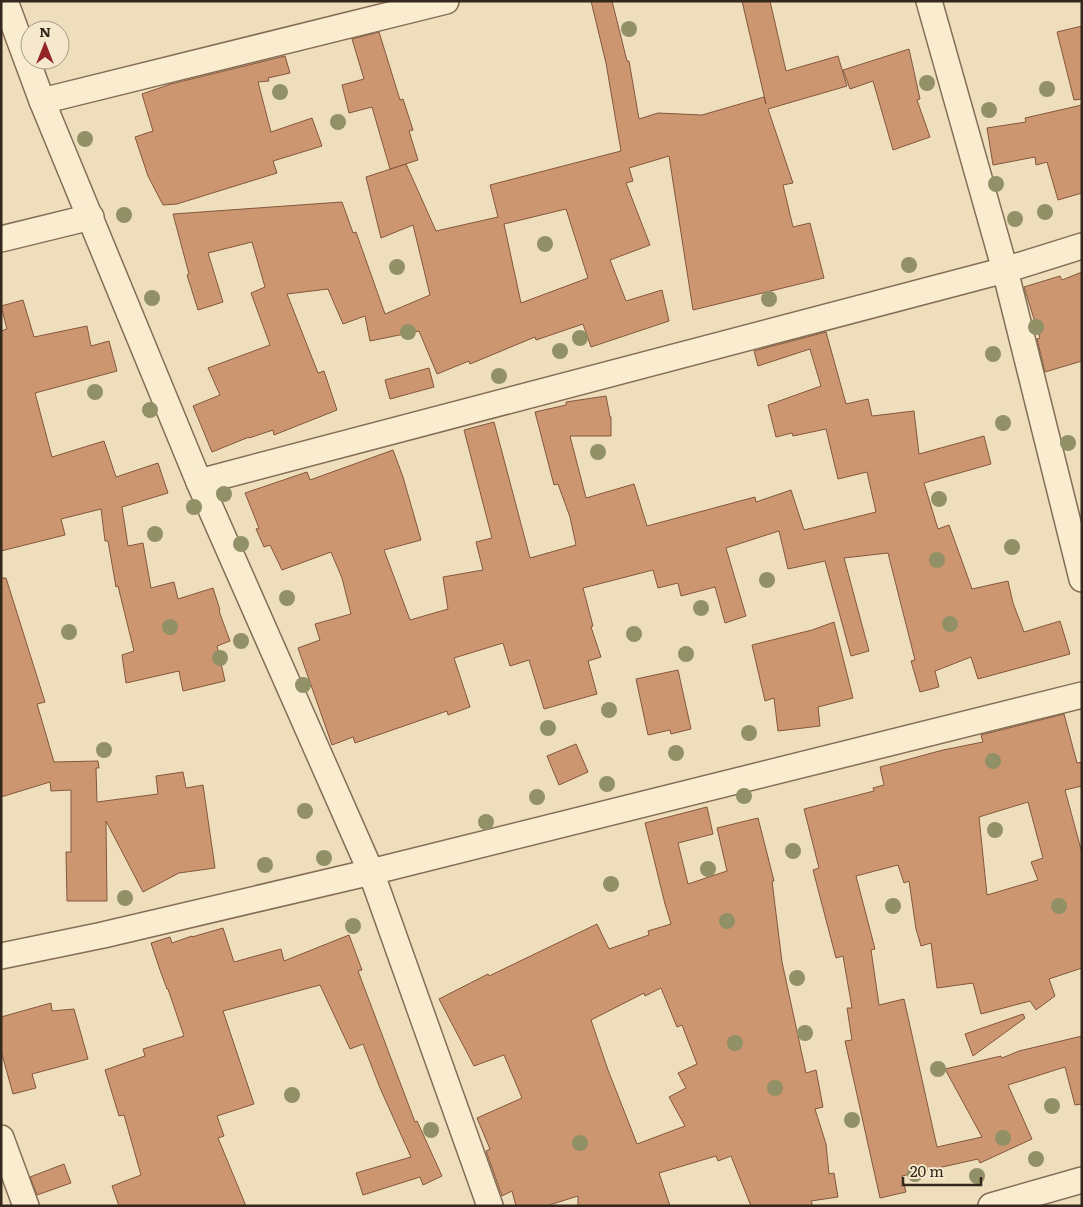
<svg xmlns="http://www.w3.org/2000/svg" width="1083" height="1207" font-family="Literata,serif">
  <style>
    .building { fill: #cc9671; stroke: #84573c; fill-rule: evenodd }
    .lines { fill: none; stroke-linecap: round; stroke-linejoin: round }
    .minor-casing { stroke: #856e56; stroke-width: 28 }
    .minor { stroke: #f9eccf; stroke-width: 25 }
    .tree { fill: #919067 }
  </style>
  <rect width="100%" height="100%" fill="#eedebc"/>
  <g class="building">
    <path d="M591,1H612L627,61H629L639,119L658,113L702,115L764,97L766,104L742,1H770L786,71L838,56L847,86L768,109L793,183L783,185L793,227L810,223L824,278L693,310L669,156L629,168L633,181L626,183L650,245L610,260L626,301L662,290L669,321L591,347L583,324L536,340L535,337L470,364L469,361L437,374L419,331L370,341L365,316L343,324L328,289L287,294L318,373L324,371L337,410L274,435L273,430L249,438V437L212,452L193,406L220,395L208,368L270,345L251,293L265,287L252,242L208,253L223,302L198,310L187,275L189,274L173,214L342,202L353,233L356,232L385,314L430,295L413,225L381,238L366,177L406,164L436,231L498,217L490,185L621,151L606,63ZM566,209L588,278L521,303L504,224Z"/>
    <path d="M1082,26V99L1074,100L1057,32Z"/>
    <path d="M379,32L400,100L403,99L413,130L409,131L418,160L390,169L372,107L349,113L342,85L364,79L352,39Z"/>
    <path d="M909,49L920,99L917,100L930,137L893,150L873,81L850,89L843,70Z"/>
    <path d="M285,56L290,73L268,78L269,81L258,82L271,132L312,118L322,146L273,161L277,173L177,204L163,205L148,176L135,137L153,131L142,94L171,84Z"/>
    <path d="M1082,105V193L1058,200L1047,162L1036,165L1035,157L993,165L987,128L1026,122L1025,118Z"/>
    <path d="M1082,272V361L1045,372L1037,339L1040,338L1024,287L1060,276L1062,280Z"/>
    <path d="M23,300L34,337L87,326L91,346L109,341L117,371L35,393L52,457L104,441L116,477L158,463L168,493L122,507L128,546L143,543L151,588L174,582L178,599L213,588L220,610L219,611L230,641L217,646L225,681L183,691L179,671L126,683L122,655L134,651L118,586L116,587L108,541H105L101,509L61,519L65,535L1,551V331L7,329L1,306Z"/>
    <path d="M826,332L846,404L868,399L872,416L914,411L919,454L984,436L991,464L924,483L938,529L949,525L972,589L1008,581L1013,603L1024,632L1060,621L1070,654L978,679L971,657L935,671L939,687L920,692L911,661L915,660L888,553L844,558L869,651L851,656L825,561L788,569L779,531L726,548L746,616L725,623L715,587L681,596L678,583L658,588L653,570L583,588L593,626L591,627L601,657L588,661L597,694L544,709L529,660L510,666L503,643L454,658L470,707L448,715L447,711L355,743L353,737L332,745L298,648L320,640L315,624L351,614L342,578L331,552L282,570L270,545L264,547L256,529L259,528L245,493L307,472L310,480L393,450L403,477L421,540L384,550L410,620L448,609L443,577L483,570L476,542L492,538L464,430L494,422L530,558L576,545L570,517L558,484L554,485L535,412L566,405V402L606,396L610,417H611V436H570L586,498L634,484L647,526L755,497L756,502L791,490L804,530L876,512L867,472L838,479L826,429L793,436L792,433L776,437L768,405L821,386L810,349L758,366L754,351Z"/>
    <path d="M429,368L434,387L390,399L385,380Z"/>
    <path d="M1,578H6L45,702L37,704L54,762L98,761L99,768H96L97,802L158,794L156,776L183,772L186,788L203,785L215,868L179,873L143,892L106,821L107,901H67L66,852H71V790L51,791L50,782L1,797Z"/>
    <path d="M834,622L853,698L818,707L820,726L778,731L774,698L765,701L752,645L812,630Z"/>
    <path d="M678,670L691,729L671,734L670,730L648,735L636,679Z"/>
    <path d="M1064,714L1077,763L1082,762V786L1065,790L1082,853V968L1049,979L1055,996L1036,1010L1030,1001L981,1014L973,983L937,988L931,943L921,946L916,929L909,881L904,883L898,865L856,876L875,949L871,950L879,1005L904,999L937,1147L982,1137L945,1069L1001,1056L1002,1058L1019,1051L1082,1036V1104L1075,1105L1065,1067L1008,1085L1032,1139L980,1163L978,1159L902,1176L906,1192L880,1198L845,1041L852,1040L847,1008H852L843,956L836,958L813,870L819,868L804,809L874,791L873,788L884,785L880,767L943,750L983,742L981,735ZM1028,802L1043,858L1031,862L1038,880L987,895L979,817Z"/>
    <path d="M576,744L588,772L559,785L547,756Z"/>
    <path d="M707,807L713,834L678,843L688,884L727,871L717,828L758,818L774,881H772L782,962L806,1073L816,1070L823,1107L815,1109L826,1144L829,1174L834,1173L838,1197L811,1201L813,1206H751L731,1156L718,1161L716,1156L659,1173L670,1206H578V1196L546,1206H516L512,1191L502,1196L486,1151L490,1149L477,1118L522,1098L504,1055L474,1066L439,999L488,974L489,976L597,924L609,949L649,935L648,931L671,924L665,904L645,823ZM661,988L677,1027L682,1025L697,1064L678,1073L686,1088L669,1097L685,1126L637,1144L608,1070L591,1020L644,993L645,996Z"/>
    <path d="M223,928L234,962L281,949L284,961L349,935L362,970L358,971L415,1122L417,1121L442,1176L423,1185L420,1177L363,1195L356,1173L411,1157L380,1088L363,1044L350,1049L320,985L223,1011L254,1104L217,1116L224,1136L218,1138L246,1206H119L112,1186L141,1175L124,1115L119,1116L105,1070L145,1056L143,1049L184,1036L168,989H167L160,970L151,943L170,937L172,943L192,936V937Z"/>
    <path d="M51,1003L52,1011L74,1009L88,1059L32,1074L36,1088L13,1094L1,1051V1017Z"/>
    <path d="M1023,1014L1025,1018L973,1056L965,1034Z"/>
    <path d="M64,1164L71,1183L37,1195L30,1177Z"/>
  </g>
  <g class="lines">
    <defs>
      <g id="minor">
        <path d="M5,1L42,101L199,482L371,872L490,1206"/>
        <path d="M929,1L1005,270L1082,579"/>
        <path d="M42,101L446,1"/>
        <path d="M1,239L91,217"/>
        <path d="M199,482L1005,270L1082,246"/>
        <path d="M1,956L103,935L371,872L1082,695"/>
        <path d="M1,1138L26,1206"/>
        <path d="M991,1206L1082,1180"/>
      </g>
    </defs>
    <use href="#minor" class="minor-casing"/>
    <use href="#minor" class="minor"/>
  </g>
  <g class="tree">
    <circle cx="629" cy="29" r="8"/>
    <circle cx="927" cy="83" r="8"/>
    <circle cx="1047" cy="89" r="8"/>
    <circle cx="280" cy="92" r="8"/>
    <circle cx="989" cy="110" r="8"/>
    <circle cx="338" cy="122" r="8"/>
    <circle cx="85" cy="139" r="8"/>
    <circle cx="996" cy="184" r="8"/>
    <circle cx="1045" cy="212" r="8"/>
    <circle cx="124" cy="215" r="8"/>
    <circle cx="1015" cy="219" r="8"/>
    <circle cx="545" cy="244" r="8"/>
    <circle cx="909" cy="265" r="8"/>
    <circle cx="397" cy="267" r="8"/>
    <circle cx="152" cy="298" r="8"/>
    <circle cx="769" cy="299" r="8"/>
    <circle cx="1036" cy="327" r="8"/>
    <circle cx="408" cy="332" r="8"/>
    <circle cx="580" cy="338" r="8"/>
    <circle cx="560" cy="351" r="8"/>
    <circle cx="993" cy="354" r="8"/>
    <circle cx="499" cy="376" r="8"/>
    <circle cx="95" cy="392" r="8"/>
    <circle cx="150" cy="410" r="8"/>
    <circle cx="1003" cy="423" r="8"/>
    <circle cx="1068" cy="443" r="8"/>
    <circle cx="598" cy="452" r="8"/>
    <circle cx="224" cy="494" r="8"/>
    <circle cx="939" cy="499" r="8"/>
    <circle cx="194" cy="507" r="8"/>
    <circle cx="155" cy="534" r="8"/>
    <circle cx="241" cy="544" r="8"/>
    <circle cx="1012" cy="547" r="8"/>
    <circle cx="937" cy="560" r="8"/>
    <circle cx="767" cy="580" r="8"/>
    <circle cx="287" cy="598" r="8"/>
    <circle cx="701" cy="608" r="8"/>
    <circle cx="950" cy="624" r="8"/>
    <circle cx="170" cy="627" r="8"/>
    <circle cx="69" cy="632" r="8"/>
    <circle cx="634" cy="634" r="8"/>
    <circle cx="241" cy="641" r="8"/>
    <circle cx="686" cy="654" r="8"/>
    <circle cx="220" cy="658" r="8"/>
    <circle cx="303" cy="685" r="8"/>
    <circle cx="609" cy="710" r="8"/>
    <circle cx="548" cy="728" r="8"/>
    <circle cx="749" cy="733" r="8"/>
    <circle cx="104" cy="750" r="8"/>
    <circle cx="676" cy="753" r="8"/>
    <circle cx="993" cy="761" r="8"/>
    <circle cx="607" cy="784" r="8"/>
    <circle cx="744" cy="796" r="8"/>
    <circle cx="537" cy="797" r="8"/>
    <circle cx="305" cy="811" r="8"/>
    <circle cx="486" cy="822" r="8"/>
    <circle cx="995" cy="830" r="8"/>
    <circle cx="793" cy="851" r="8"/>
    <circle cx="324" cy="858" r="8"/>
    <circle cx="265" cy="865" r="8"/>
    <circle cx="708" cy="869" r="8"/>
    <circle cx="611" cy="884" r="8"/>
    <circle cx="125" cy="898" r="8"/>
    <circle cx="893" cy="906" r="8"/>
    <circle cx="1059" cy="906" r="8"/>
    <circle cx="727" cy="921" r="8"/>
    <circle cx="353" cy="926" r="8"/>
    <circle cx="797" cy="978" r="8"/>
    <circle cx="805" cy="1033" r="8"/>
    <circle cx="735" cy="1043" r="8"/>
    <circle cx="938" cy="1069" r="8"/>
    <circle cx="775" cy="1088" r="8"/>
    <circle cx="292" cy="1095" r="8"/>
    <circle cx="1052" cy="1106" r="8"/>
    <circle cx="852" cy="1120" r="8"/>
    <circle cx="431" cy="1130" r="8"/>
    <circle cx="1003" cy="1138" r="8"/>
    <circle cx="580" cy="1143" r="8"/>
    <circle cx="1036" cy="1159" r="8"/>
    <circle cx="915" cy="1174" r="8"/>
    <circle cx="977" cy="1176" r="8"/>
  </g>
  <rect width="1083" height="1207" fill="none" stroke="#34271b" stroke-width="5"/>
  <g transform="translate(45 45)"><circle r="24" fill="#f5e8cc" stroke="#a89b85"/>
  <path d="M0-4L9 19L0 12L-9 19Z" fill="#942628"/>
  <text y="-8" font-size="14" font-weight="bold" text-anchor="middle" fill="#34271b">N</text>
  </g>
  <path d="M903 1177v8h78v-8" fill="none" stroke="#34271b" stroke-width="2.5"/>
  <text x="910" y="1177" font-size="15" fill="#34271b" stroke="#f5e8cc" stroke-width="4" paint-order="stroke">20 m</text>
</svg>
